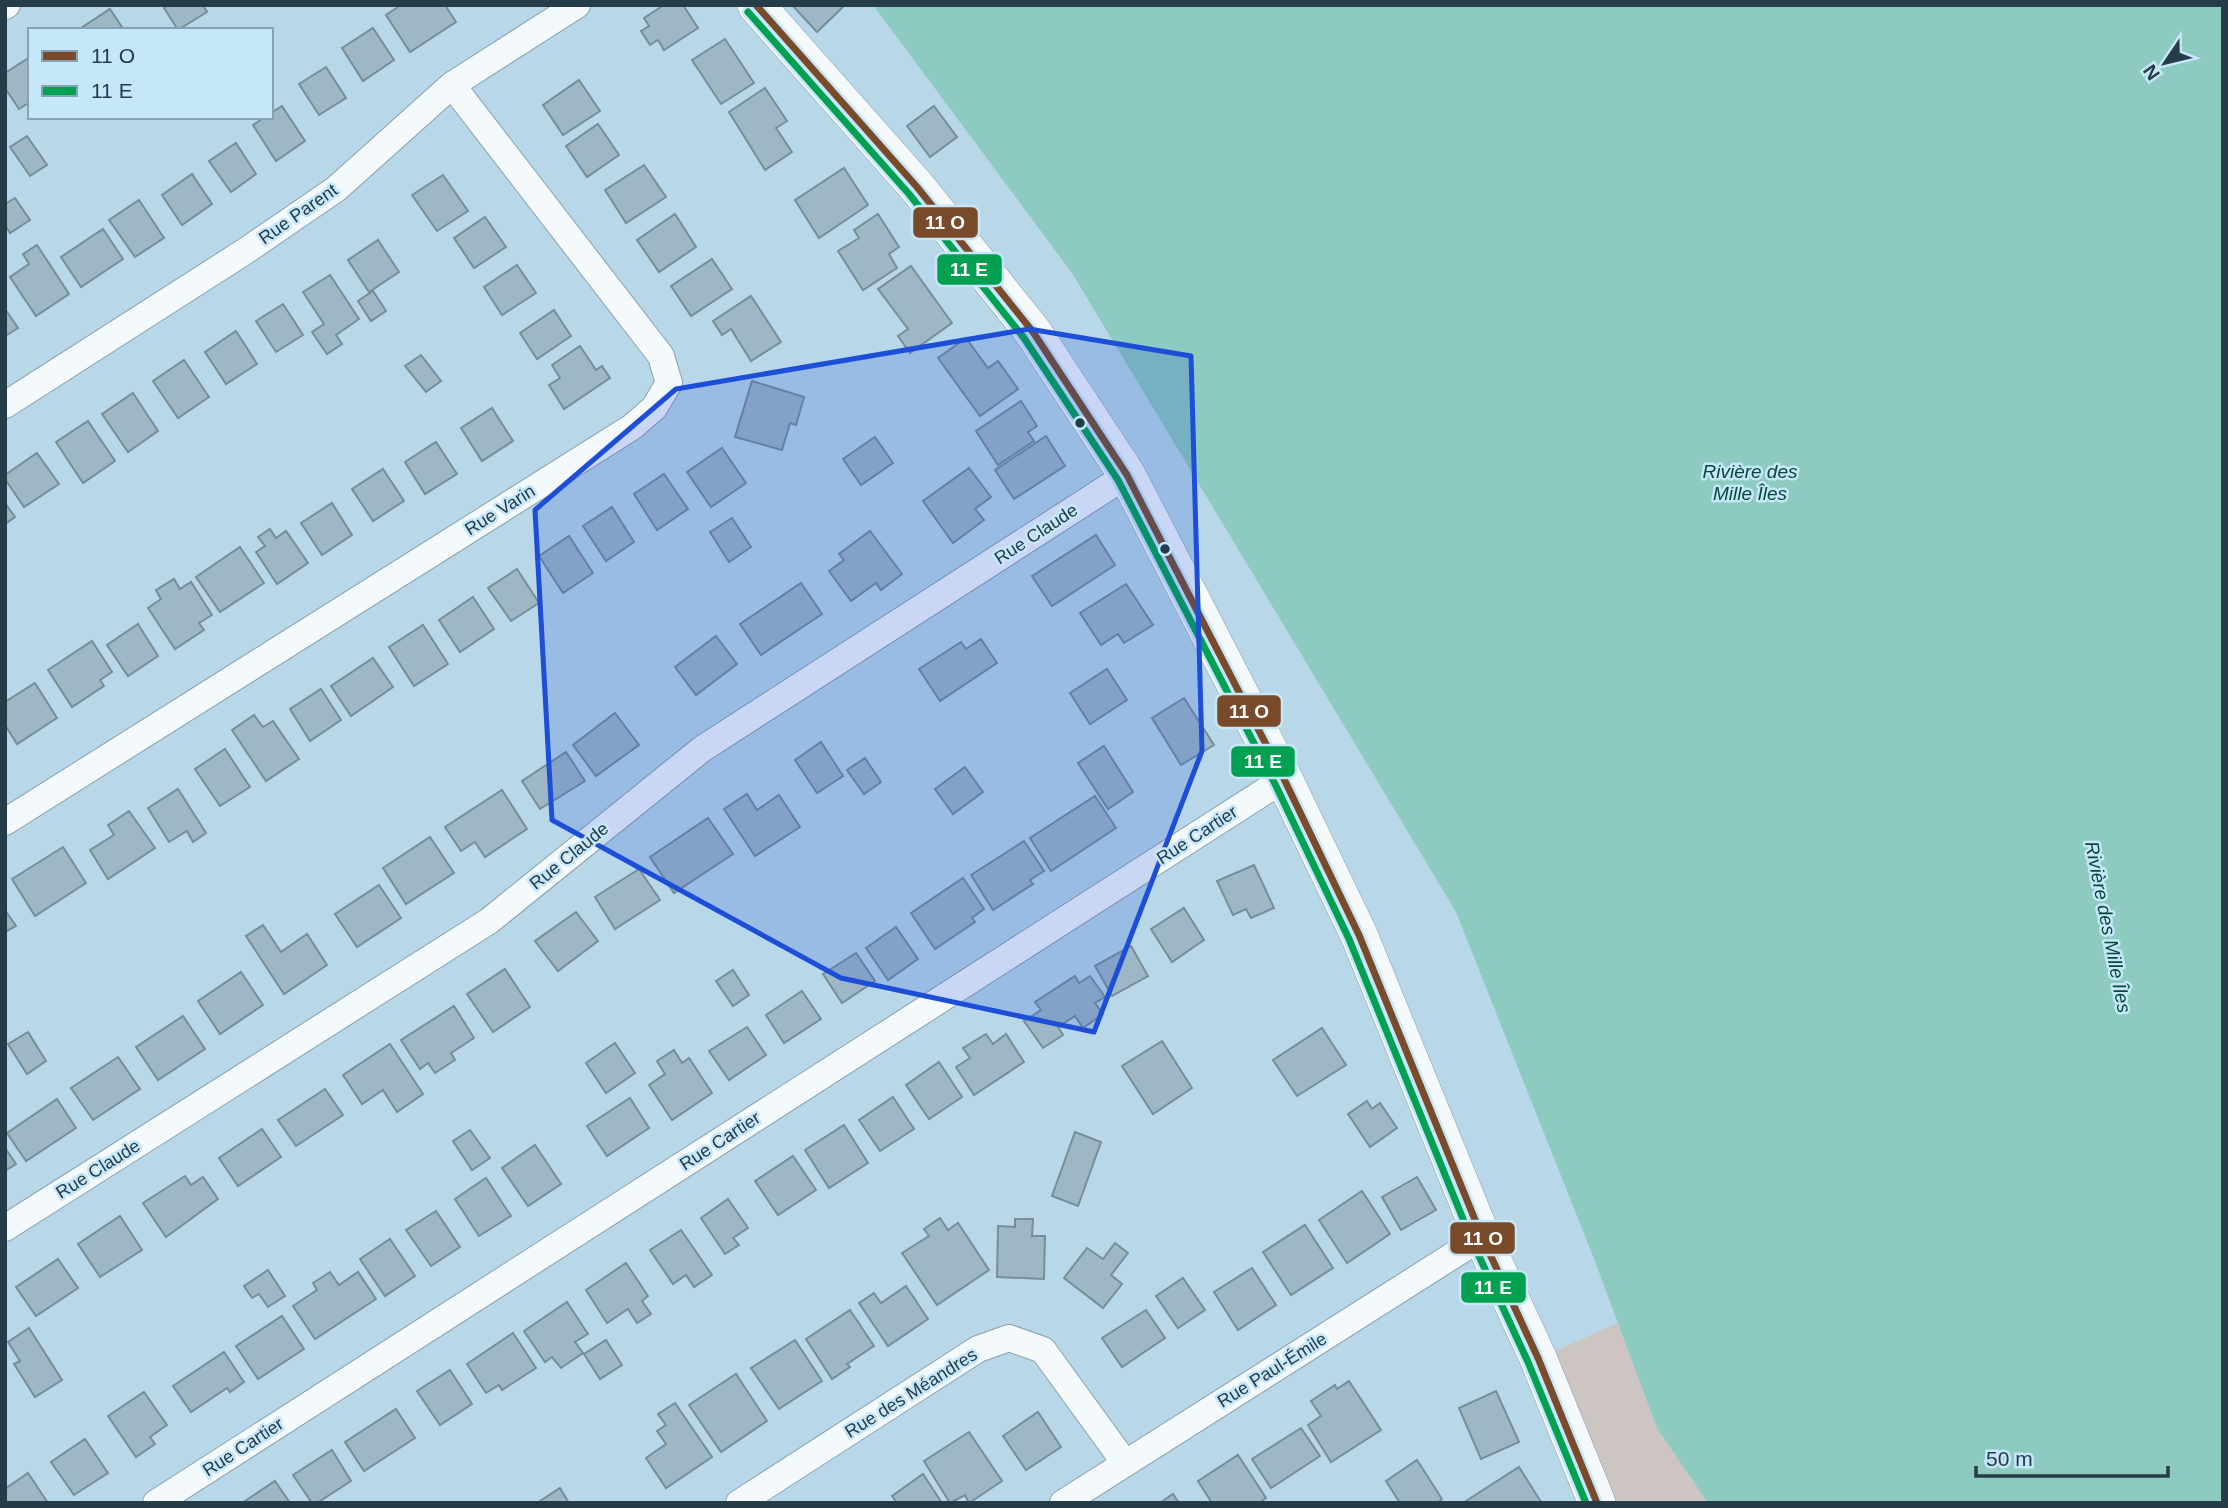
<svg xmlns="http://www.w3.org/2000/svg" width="2228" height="1508" font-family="Arial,sans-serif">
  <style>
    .green { fill: #ccc5c1 }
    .water { fill: #8dcabf }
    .building { fill: #9eb7c4; stroke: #758e9a; stroke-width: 2 }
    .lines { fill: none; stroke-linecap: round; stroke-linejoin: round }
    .minor-casing { stroke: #88a1ad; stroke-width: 28 }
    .secondary-casing { stroke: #88a1ad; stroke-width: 38 }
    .minor { stroke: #f4f9fc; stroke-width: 26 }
    .secondary { stroke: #f4f9fc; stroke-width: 37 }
    .bus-1-casing { stroke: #c6e7fa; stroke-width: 12 }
    .bus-2-casing { stroke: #c6e7fa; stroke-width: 12 }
    .bus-1 { stroke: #7a4b2a; stroke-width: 7 }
    .bus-2 { stroke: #02a151; stroke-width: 7 }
    .marked { fill: #1d4ed8; fill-opacity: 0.2; stroke: #1d4ed8; stroke-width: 5; stroke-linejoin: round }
    .bus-dot { fill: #253c49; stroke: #c6e7fa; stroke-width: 2.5 }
    .labels { text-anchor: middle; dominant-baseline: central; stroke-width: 5; stroke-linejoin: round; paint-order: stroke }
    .street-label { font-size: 18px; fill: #253c49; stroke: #c6e7fa }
    .water-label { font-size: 19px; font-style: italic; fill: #054839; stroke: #c6e7fa }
    .line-badge { stroke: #c6e7fa; stroke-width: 2.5 }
    .badge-label { font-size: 19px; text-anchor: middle; font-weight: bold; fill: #fff }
  </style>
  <rect width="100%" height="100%" fill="#b8d7e8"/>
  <path class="green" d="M1618,1323L1657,1428L1708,1503H1597L1538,1359Z"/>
  <path class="water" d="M873,5H2223V1503H1708L1657,1428L1593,1256L1456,912L1072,273Z"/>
  <g class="building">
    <path d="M168,5H203L207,12L178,30L164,8Z"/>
    <path d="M401,5H445L456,22L410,52L386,15Z"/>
    <path d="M664,5H683L698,28L664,50L658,40L650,45L641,31L649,26L644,18Z"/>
    <path d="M792,5H845L817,32Z"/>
    <path d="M110,9L124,30H78Z"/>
    <path d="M373,28L394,60L363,81L342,48Z"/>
    <path d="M725,39L754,83L721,104L692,60Z"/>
    <path d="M30,57V102L19,109L5,88V73Z"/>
    <path d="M326,67L346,98L319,115L299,84Z"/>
    <path d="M579,80L600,111L563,135L543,105Z"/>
    <path d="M765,88L787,121L776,128L792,152L765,170L729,112Z"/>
    <path d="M282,106L305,141L276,161L253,125L265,117H271V113Z"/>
    <path d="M934,106L957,137L930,157L907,126Z"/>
    <path d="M598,124L619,155L587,177L566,146Z"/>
    <path d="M27,136L47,165L30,176L10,147Z"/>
    <path d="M236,143L256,174L231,192L209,161Z"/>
    <path d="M644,165L666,197L626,223L605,190Z"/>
    <path d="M844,168L868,205L819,238L795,200Z"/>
    <path d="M192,174L212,204L182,225L162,195Z"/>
    <path d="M443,175L468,211L437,231L412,195Z"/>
    <path d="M15,198L30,220L10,233L5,225V204Z"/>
    <path d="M139,200L164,238L135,257L109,220Z"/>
    <path d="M675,214L696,247L659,272L637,240Z"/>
    <path d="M878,214L899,247L889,254L897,268L863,290L838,251L859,238L854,230Z"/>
    <path d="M485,217L506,247L474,268L454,238Z"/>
    <path d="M103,229L123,259L81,287L61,257Z"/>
    <path d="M378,240L399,272L369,292L348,260Z"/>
    <path d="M37,245L69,294L36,316L10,277L29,264L23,254Z"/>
    <path d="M712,259L732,289L691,316L671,286Z"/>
    <path d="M517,265L536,293L502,315L484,287Z"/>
    <path d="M911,266L952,323L910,353L898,336L908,329L878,289Z"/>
    <path d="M330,275L359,319L336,335L342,344L327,354L312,332L324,324L303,292Z"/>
    <path d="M373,291L386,311L371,321L358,301Z"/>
    <path d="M751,296L781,342L751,361L731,329L722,335L713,321Z"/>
    <path d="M283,304L303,335L276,352L256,321Z"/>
    <path d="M5,309L18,328L5,336Z"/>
    <path d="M554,310L571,336L537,359L520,333Z"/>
    <path d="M236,331L257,364L226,384L205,352Z"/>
    <path d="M966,338L988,368L998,361L1018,389L980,416L938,358Z"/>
    <path d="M580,346L596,370L602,366L610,378L564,409L549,385L560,378L552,365Z"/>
    <path d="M421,355L441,381L426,392L405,366Z"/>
    <path d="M184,360L209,397L178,418L153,381Z"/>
    <path d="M752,381L804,397L796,425L790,423L782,450L735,437Z"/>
    <path d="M133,393L158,431L128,452L102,414Z"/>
    <path d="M1021,401L1037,426L1028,432L1034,441L998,465L976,431Z"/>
    <path d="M492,408L513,441L482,461L461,428Z"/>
    <path d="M88,421L115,461L83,483L56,442Z"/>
    <path d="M1046,436L1065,466L1014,499L995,470Z"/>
    <path d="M875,437L893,463L861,485L843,459Z"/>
    <path d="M436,442L457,474L425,494L405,462Z"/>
    <path d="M722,448L746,483L711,507L687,472Z"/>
    <path d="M37,453L59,484L24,507L5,479V475Z"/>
    <path d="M969,468L991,497L975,509L984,520L953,543L923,501Z"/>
    <path d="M383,469L404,501L373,521L352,489Z"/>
    <path d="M664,474L688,509L657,530L634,494Z"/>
    <path d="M5,503L15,517L5,524Z"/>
    <path d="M332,503L352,535L322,555L301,523Z"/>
    <path d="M612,507L634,542L606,561L583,526Z"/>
    <path d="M732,518L751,547L729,562L710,532Z"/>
    <path d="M270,529L276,538L286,531L308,563L277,584L256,552L265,546L258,537Z"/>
    <path d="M870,531L902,574L881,590L876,583L851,601L829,571L844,560L839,554Z"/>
    <path d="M1096,535L1115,565L1052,606L1032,576Z"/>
    <path d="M569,536L593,573L563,593L539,556Z"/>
    <path d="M240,547L264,583L220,612L196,577Z"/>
    <path d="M517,569L539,603L511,621L488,588Z"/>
    <path d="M174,579L180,589L191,582L212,615L199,623L204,630L175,649L148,608L161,599L156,590Z"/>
    <path d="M801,583L822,614L761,655L740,624Z"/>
    <path d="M1126,584L1153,625L1124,643L1118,634L1101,645L1080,613Z"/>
    <path d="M473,597L494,629L460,652L439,620Z"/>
    <path d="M138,624L158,656L128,676L107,645Z"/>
    <path d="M423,625L448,664L414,686L389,647Z"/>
    <path d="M716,636L737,664L696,695L675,667Z"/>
    <path d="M981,639L997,663L940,701L919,669L961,642L966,649Z"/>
    <path d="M92,641L112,672L100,680L104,686L72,707L48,670Z"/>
    <path d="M373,658L393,687L351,716L331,686Z"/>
    <path d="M1107,669L1127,700L1090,724L1070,693Z"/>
    <path d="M35,683L57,718L17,744L5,725V702Z"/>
    <path d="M321,689L341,720L310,741L290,709Z"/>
    <path d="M1184,698L1214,745L1181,765L1152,718Z"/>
    <path d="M615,713L639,745L596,776L573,745Z"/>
    <path d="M254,715L263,727L273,721L299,759L266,781L232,730Z"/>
    <path d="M821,742L843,776L817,793L795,760Z"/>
    <path d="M1104,746L1133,792L1108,809L1078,763Z"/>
    <path d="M225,749L250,787L220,806L195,769Z"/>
    <path d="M566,752L585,781L540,809L522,781Z"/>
    <path d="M865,758L881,782L864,794L847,770Z"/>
    <path d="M965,767L983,792L953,814L935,789Z"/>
    <path d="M178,789L206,833L193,842L187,831L169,842L148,808Z"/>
    <path d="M502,790L527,829L485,857L475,842L461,851L445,827Z"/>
    <path d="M747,794L757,810L779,795L800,827L755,856L724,809Z"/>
    <path d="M1095,796L1116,828L1051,871L1030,838Z"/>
    <path d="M129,811L155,848L108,879L90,850L114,835L108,825Z"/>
    <path d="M708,818L733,854L674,893L650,857Z"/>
    <path d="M430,837L454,873L406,904L383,868Z"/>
    <path d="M1024,841L1044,871L1030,880L1033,884L993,910L971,875Z"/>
    <path d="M63,847L86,883L35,916L12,879Z"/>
    <path d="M1254,865L1274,908L1251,918L1246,909L1233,915L1217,881Z"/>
    <path d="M639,869L660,900L615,929L595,897Z"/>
    <path d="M963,878L984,909L972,918L975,922L935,949L911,913Z"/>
    <path d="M379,885L401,918L357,947L335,914Z"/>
    <path d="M1184,908L1204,940L1172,962L1151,929Z"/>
    <path d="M5,910L16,926L5,932Z"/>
    <path d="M576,912L598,941L558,971L535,941Z"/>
    <path d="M263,925L281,952L307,934L327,965L284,994L246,936Z"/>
    <path d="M896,927L918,959L888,980L866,948Z"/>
    <path d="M1131,946L1148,976L1112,996L1095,966Z"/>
    <path d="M856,953L875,981L842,1003L823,974Z"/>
    <path d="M505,969L530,1007L493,1032L467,994Z"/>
    <path d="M733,970L749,995L733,1006L716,981Z"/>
    <path d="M241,972L263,1005L220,1034L198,1001Z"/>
    <path d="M1075,976L1079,983L1090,976L1105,997L1095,1003L1103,1014L1083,1028L1075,1016L1058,1027L1063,1035L1043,1048L1024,1021L1041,1010L1035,1002Z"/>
    <path d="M802,991L821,1019L784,1043L766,1015Z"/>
    <path d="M454,1006L474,1038L451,1053L455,1060L435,1073L428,1063L420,1069L401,1040Z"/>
    <path d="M183,1016L205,1049L158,1080L136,1047Z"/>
    <path d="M747,1027L766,1055L729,1080L709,1051Z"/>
    <path d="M1322,1028L1346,1065L1297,1096L1273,1060Z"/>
    <path d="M28,1032L46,1061L27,1074L8,1044Z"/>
    <path d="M986,1034L993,1044L1006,1034L1024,1062L974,1095L956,1067L970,1058L963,1048Z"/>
    <path d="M1162,1041L1192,1088L1153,1114L1122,1066Z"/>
    <path d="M615,1043L635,1073L606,1093L586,1063Z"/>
    <path d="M390,1044L423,1094L397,1112L383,1090L362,1104L343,1075Z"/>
    <path d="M674,1050L682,1063L689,1058L712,1093L672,1120L649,1085L665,1074L657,1061Z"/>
    <path d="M118,1057L140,1089L93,1120L71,1088Z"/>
    <path d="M939,1062L962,1097L929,1119L906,1085Z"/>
    <path d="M325,1089L343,1115L296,1146L278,1120Z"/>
    <path d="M893,1097L914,1129L880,1151L859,1120Z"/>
    <path d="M630,1098L649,1128L607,1156L587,1126Z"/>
    <path d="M57,1099L76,1128L26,1161L7,1133Z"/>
    <path d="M1367,1101L1372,1109L1380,1103L1397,1128L1370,1147L1348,1114Z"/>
    <path d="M844,1125L868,1163L829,1188L805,1150Z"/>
    <path d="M262,1129L281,1157L238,1186L219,1158Z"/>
    <path d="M470,1130L490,1158L472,1170L453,1141Z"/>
    <path d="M1075,1132L1101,1142L1078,1206L1052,1196Z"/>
    <path d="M535,1145L561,1184L528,1206L502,1168Z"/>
    <path d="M5,1148L16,1164L5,1171Z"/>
    <path d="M793,1156L816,1190L778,1215L755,1181Z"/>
    <path d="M185,1176L191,1185L203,1177L218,1199L166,1237L143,1203Z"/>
    <path d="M1417,1177L1436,1210L1401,1230L1382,1197Z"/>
    <path d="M486,1178L511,1216L479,1236L455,1199Z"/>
    <path d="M1362,1191L1390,1234L1347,1263L1319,1220Z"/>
    <path d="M728,1199L748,1228L733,1238L739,1245L725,1254L701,1218Z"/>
    <path d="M436,1211L460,1247L431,1266L406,1230Z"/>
    <path d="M120,1216L142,1250L100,1277L78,1244Z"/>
    <path d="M940,1218L948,1230L958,1223L989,1270L937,1305L902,1253L929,1236L924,1229Z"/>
    <path d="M1015,1219H1033L1032,1236H1045L1044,1279L997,1277L998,1226L1015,1227Z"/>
    <path d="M1305,1225L1333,1268L1291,1295L1263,1252Z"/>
    <path d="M681,1230L712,1275L694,1287L686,1275L673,1284L650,1250Z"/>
    <path d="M390,1239L415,1276L385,1296L360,1259Z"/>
    <path d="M1115,1243L1128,1253L1111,1275L1122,1284L1103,1308L1064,1278L1087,1248L1103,1259Z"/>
    <path d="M58,1259L78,1288L36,1316L16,1287Z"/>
    <path d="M626,1263L648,1296L642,1301L651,1314L637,1323L628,1309L607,1323L586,1290Z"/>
    <path d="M1252,1268L1276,1305L1238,1330L1214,1292Z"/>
    <path d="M268,1270L285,1296L268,1307L259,1294L252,1298L244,1286Z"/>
    <path d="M330,1272L339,1285L358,1272L376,1299L315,1339L293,1306L317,1290L313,1283Z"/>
    <path d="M1183,1278L1205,1310L1178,1328L1156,1296Z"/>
    <path d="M906,1286L928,1319L888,1346L859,1303L874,1293L881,1303Z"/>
    <path d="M567,1302L588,1334L575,1342L583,1353L561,1368L552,1357L545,1362L524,1331Z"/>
    <path d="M850,1310L874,1346L847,1364L850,1367L832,1379L806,1339Z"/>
    <path d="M1146,1310L1165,1338L1122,1367L1102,1338Z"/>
    <path d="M282,1316L304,1349L258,1379L236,1346Z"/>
    <path d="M29,1328L62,1380L35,1397L14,1364L20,1361L8,1342Z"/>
    <path d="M513,1333L536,1368L502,1390L499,1385L486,1393L467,1364Z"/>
    <path d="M606,1340L622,1365L600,1379L584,1354Z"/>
    <path d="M795,1340L822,1381L779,1409L751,1368Z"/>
    <path d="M224,1352L244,1382L230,1392L227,1388L191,1412L173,1386Z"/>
    <path d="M450,1370L472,1404L440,1425L417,1391Z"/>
    <path d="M736,1374L767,1421L721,1452L689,1405Z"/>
    <path d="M1349,1381L1381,1430L1331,1462L1308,1425L1321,1416L1311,1401L1335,1385L1337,1389Z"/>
    <path d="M1496,1391L1519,1442L1481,1459L1459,1408Z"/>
    <path d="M144,1392L167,1425L150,1437L155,1444L136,1457L108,1416Z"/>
    <path d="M675,1403L712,1457L666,1488L646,1458L666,1444L657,1431L666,1425L658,1414Z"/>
    <path d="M396,1409L415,1438L364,1471L345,1442Z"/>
    <path d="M1038,1412L1061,1447L1026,1470L1003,1436Z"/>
    <path d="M1301,1428L1320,1456L1271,1488L1252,1459Z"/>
    <path d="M969,1432L1002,1481L969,1503L965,1495L950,1503L924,1461Z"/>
    <path d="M85,1439L108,1473L74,1495L51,1462Z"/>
    <path d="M332,1450L351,1481L317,1503H312L293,1475Z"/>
    <path d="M1238,1455L1266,1498L1259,1503H1212L1198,1481Z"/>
    <path d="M1417,1460L1442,1499L1437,1503H1400L1386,1481Z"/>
    <path d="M1519,1467L1541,1502L1540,1503H1463Z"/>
    <path d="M28,1473L48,1503H5V1489Z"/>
    <path d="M923,1474L942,1503H897L892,1496Z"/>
    <path d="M275,1481L290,1503H246L245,1501Z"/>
    <path d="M560,1488L569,1503H536H537Z"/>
    <path d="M1173,1494L1179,1503H1160Z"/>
  </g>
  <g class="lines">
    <defs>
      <g id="minor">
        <path d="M5,6L7,5"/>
        <path d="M5,405L244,252L336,189L452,85L577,5"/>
        <path d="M5,822L632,427L654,408L669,383L661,356L452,85"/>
        <path d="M5,1228L489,921L702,749L1127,475"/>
        <path d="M156,1503L1284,779"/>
        <path d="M739,1503L978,1349L1009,1338L1043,1350L1125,1463"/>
        <path d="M1063,1503L1482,1237"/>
      </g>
      <path id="secondary" d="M756,5L917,187L1033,332L1127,475L1284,779L1359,935L1482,1237L1538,1358L1597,1503"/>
    </defs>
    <use href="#minor" class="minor-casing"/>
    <use href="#secondary" class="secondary-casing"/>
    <use href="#minor" class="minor"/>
    <use href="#secondary" class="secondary"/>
    <defs>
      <path id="bus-1" d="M756,5L917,187L1033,332L1127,475L1284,779L1359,935L1482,1237L1538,1358L1597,1503"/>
      <path id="bus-2" d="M748,12L909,194L1024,338L1118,480L1275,784L1349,939L1472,1241L1528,1362L1586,1503"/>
    </defs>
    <use href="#bus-1" class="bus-1-casing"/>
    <use href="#bus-2" class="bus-2-casing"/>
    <use href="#bus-1" class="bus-1"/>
    <use href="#bus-2" class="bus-2"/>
  </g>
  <path class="marked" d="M1029,329L1191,356L1202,751L1094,1032L841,978L552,820L535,510L676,389Z"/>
  <g class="bus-dot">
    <circle cx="1080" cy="423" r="6"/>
    <circle cx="1165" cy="549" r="6"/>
  </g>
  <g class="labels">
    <g class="street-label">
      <text transform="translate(298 214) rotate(-35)">Rue Parent</text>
      <text transform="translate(500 510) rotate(-32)">Rue Varin</text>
      <text transform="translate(1036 534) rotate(-33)">Rue Claude</text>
      <text transform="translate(1197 835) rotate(-33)">Rue Cartier</text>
      <text transform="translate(569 856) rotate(-39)">Rue Claude</text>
      <text transform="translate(720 1141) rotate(-33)">Rue Cartier</text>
      <text transform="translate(98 1169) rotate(-32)">Rue Claude</text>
      <text transform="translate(1272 1370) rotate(-32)">Rue Paul-Émile</text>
      <text transform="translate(911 1393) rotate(-32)">Rue des Méandres</text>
      <text transform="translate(243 1447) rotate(-33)">Rue Cartier</text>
    </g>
    <g class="water-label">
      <text x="1750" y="471">Rivière des<tspan x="1750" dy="22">Mille Îles</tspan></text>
      <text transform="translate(2108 927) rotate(79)">Rivière des Mille Îles</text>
    </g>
  </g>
  <g class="line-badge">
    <rect x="912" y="206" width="67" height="33" rx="7" fill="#7a4b2a"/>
    <rect x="936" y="253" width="67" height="33" rx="7" fill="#02a151"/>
    <rect x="1216" y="694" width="66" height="34" rx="7" fill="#7a4b2a"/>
    <rect x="1230" y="745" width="66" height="33" rx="7" fill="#02a151"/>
    <rect x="1449" y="1221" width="67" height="34" rx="7" fill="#7a4b2a"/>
    <rect x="1460" y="1271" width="67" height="33" rx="7" fill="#02a151"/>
  </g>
  <g class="badge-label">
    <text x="945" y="229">11 O</text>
    <text x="969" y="276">11 E</text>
    <text x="1249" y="718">11 O</text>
    <text x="1263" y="768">11 E</text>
    <text x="1483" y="1245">11 O</text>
    <text x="1493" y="1294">11 E</text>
  </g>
  <rect width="2228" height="1508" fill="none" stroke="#253c49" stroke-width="14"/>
  <rect x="28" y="28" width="245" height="91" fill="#c6e7fa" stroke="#86a3b3" stroke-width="2"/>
  <rect x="42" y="51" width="35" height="10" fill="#7a4b2a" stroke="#86a3b3" stroke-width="2"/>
  <text x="91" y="63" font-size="21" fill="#253c49">11 O</text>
  <rect x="42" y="86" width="35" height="10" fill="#02a151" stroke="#86a3b3" stroke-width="2"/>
  <text x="91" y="98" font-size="21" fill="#253c49">11 E</text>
  <g transform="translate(2165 63) rotate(235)" stroke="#c6e7fa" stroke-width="5" paint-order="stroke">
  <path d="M0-5L12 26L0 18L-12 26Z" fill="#253c49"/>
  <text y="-10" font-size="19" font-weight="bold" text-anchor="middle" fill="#253c49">N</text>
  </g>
  <path d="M1976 1466v10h192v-10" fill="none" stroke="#253c49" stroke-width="3.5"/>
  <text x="1986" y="1466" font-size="21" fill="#253c49" stroke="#c6e7fa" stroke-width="5" paint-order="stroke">50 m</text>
</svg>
